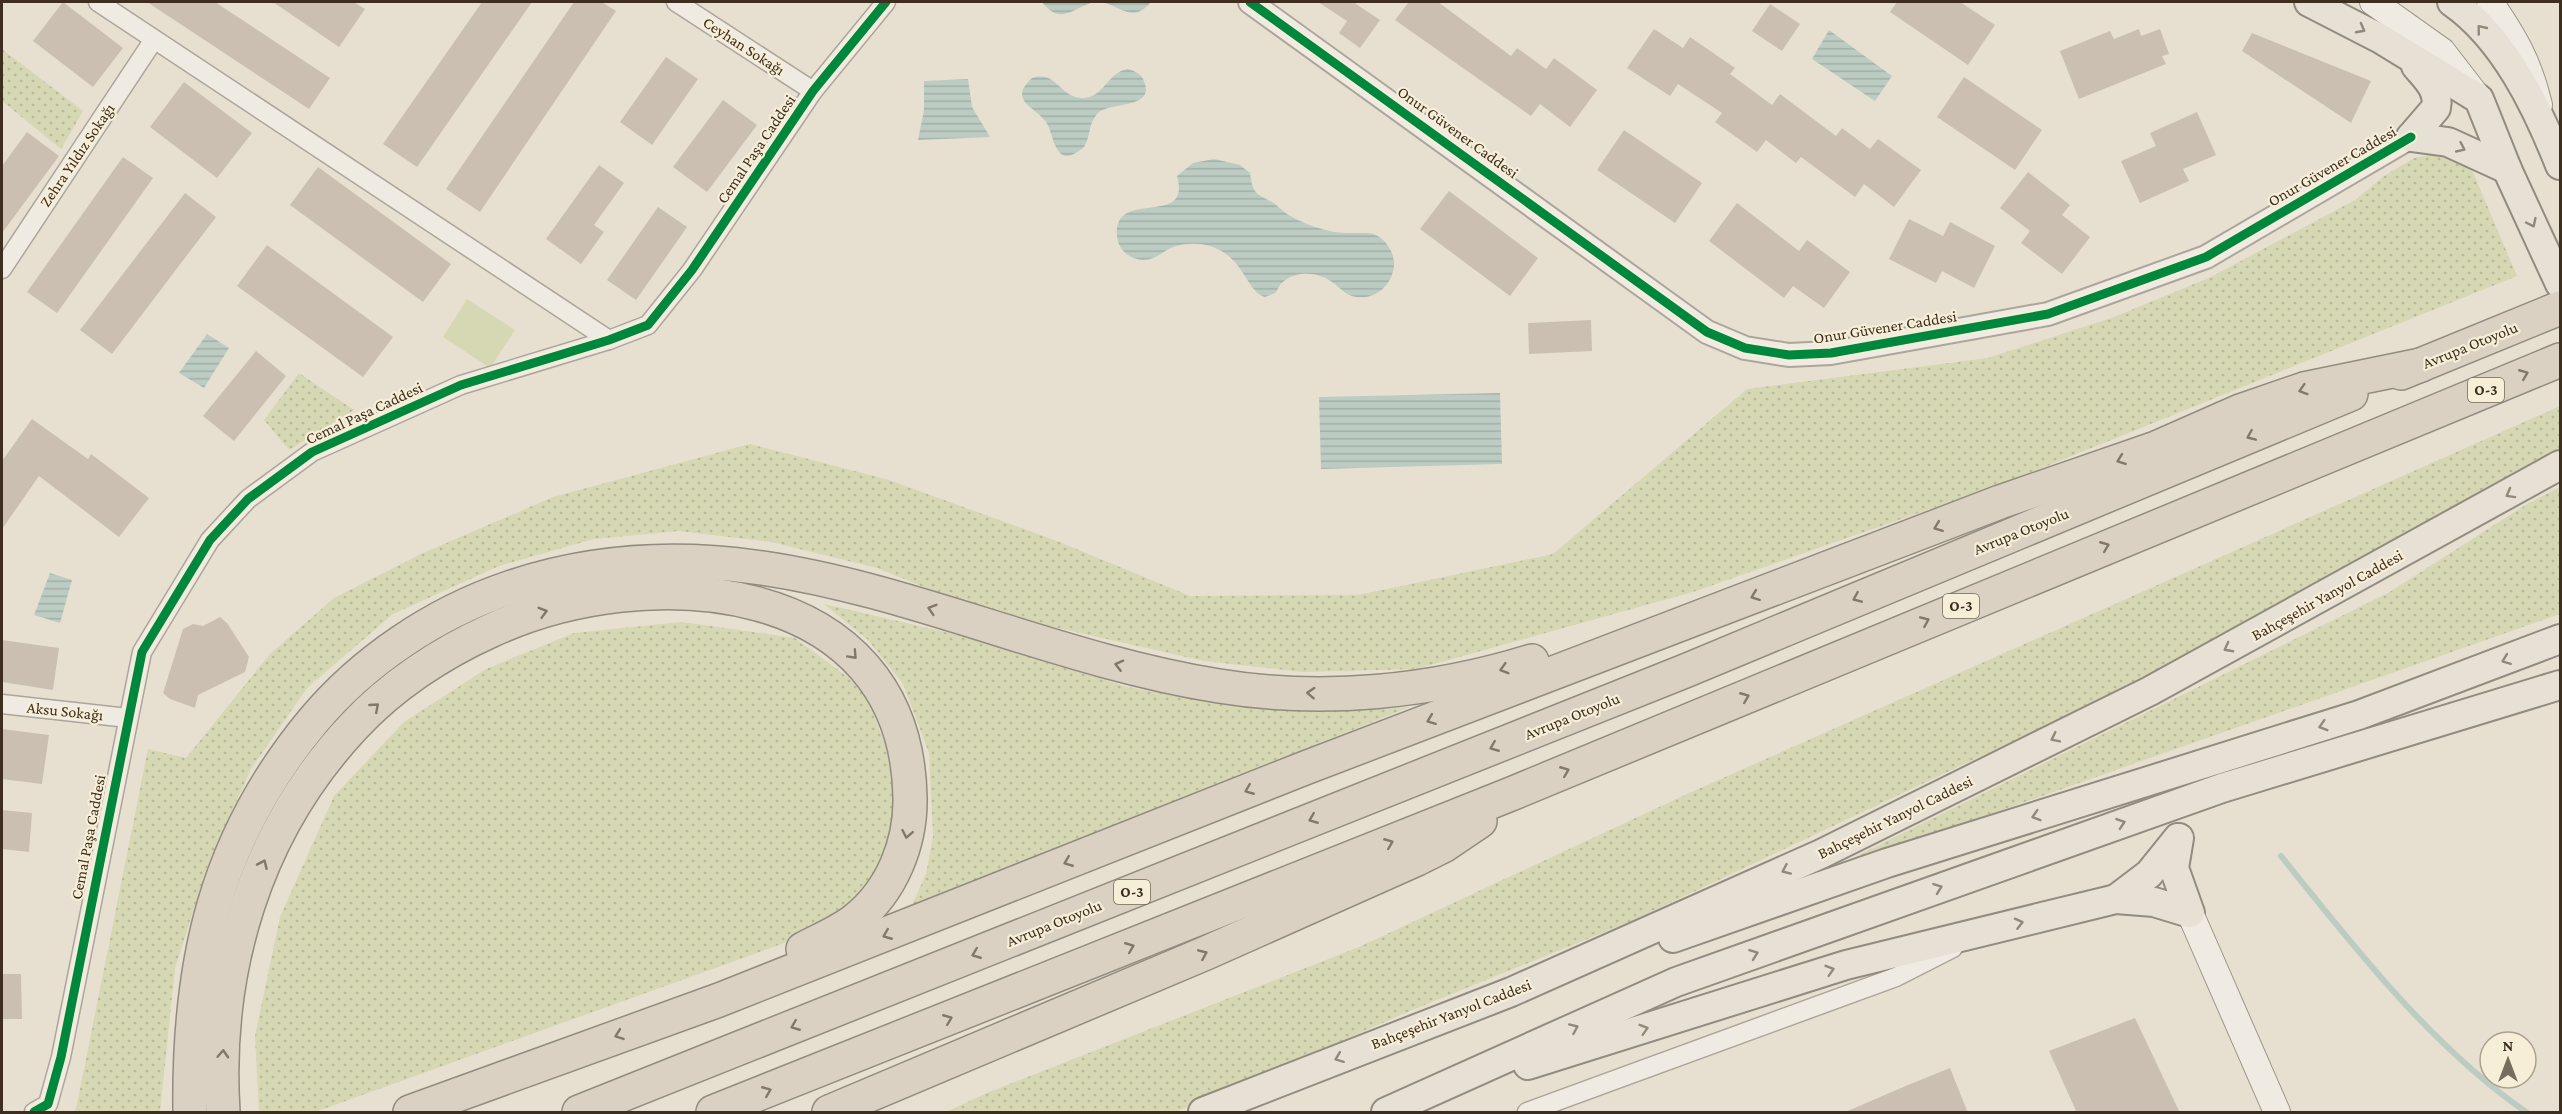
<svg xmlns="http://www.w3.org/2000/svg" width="2562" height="1114" font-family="'Crimson Pro',serif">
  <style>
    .grass { fill: url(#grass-dots) }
    .park { fill: #d6d7b3 }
    .water { fill: url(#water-rules) }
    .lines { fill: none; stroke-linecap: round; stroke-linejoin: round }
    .stream { stroke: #bcccc2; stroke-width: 6 }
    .building { fill: #cbbfb2 }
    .minor-casing { stroke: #ada599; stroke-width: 21 }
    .tertiary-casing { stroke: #ada599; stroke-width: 26 }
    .secondary-casing { stroke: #9c958a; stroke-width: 28 }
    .primary-casing { stroke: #928b80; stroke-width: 32 }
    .motorway-casing { stroke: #928b80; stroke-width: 36 }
    .minor { stroke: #efebe3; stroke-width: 18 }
    .tertiary { stroke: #efebe3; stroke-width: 22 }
    .secondary { stroke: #efebe3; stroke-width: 26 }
    .primary { stroke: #e6e1d4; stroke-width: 28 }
    .motorway { stroke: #dad1c2; stroke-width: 33 }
    .cycleway-casing { stroke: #f7eed8; stroke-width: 13 }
    .cycleway { stroke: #00873e; stroke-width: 9 }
    .oneway { stroke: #92887a }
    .oneway2 { stroke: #847769 }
    .labels { text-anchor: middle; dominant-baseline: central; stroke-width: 4.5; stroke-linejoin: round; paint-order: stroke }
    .shield { fill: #f7eed8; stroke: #756857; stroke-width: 1.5 }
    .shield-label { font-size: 15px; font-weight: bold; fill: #3d2e20 }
    .street-label { font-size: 16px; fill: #3d2e20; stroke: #f7eed8 }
  </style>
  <defs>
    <pattern id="grass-dots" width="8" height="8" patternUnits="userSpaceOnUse" patternTransform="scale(1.5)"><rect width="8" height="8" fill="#d6d7b3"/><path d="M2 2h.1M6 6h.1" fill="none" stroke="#b9b99a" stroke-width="1.8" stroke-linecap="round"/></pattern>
    <pattern id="water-rules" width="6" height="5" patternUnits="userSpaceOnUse" patternTransform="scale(1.5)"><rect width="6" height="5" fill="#bcccc2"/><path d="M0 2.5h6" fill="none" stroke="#a2b0a6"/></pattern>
  </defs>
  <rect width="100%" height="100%" fill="#e7e0d1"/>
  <g class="grass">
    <path d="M2,49L83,111L61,149L2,101Z"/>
    <path d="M2439,153L2472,170L2517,276L2007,482L1693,592L1416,669L1303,672L1204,661L983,611L877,568L771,542L679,531L594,539L499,566L393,614L307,688L251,769L209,862L175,968L160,1112H72L76,1109L148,749L186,758L270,654L334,598L421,554L553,497L750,444L889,480L1057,541L1190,596L1358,595L1553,554L1747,389L1988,358L2114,317L2211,277L2355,200L2384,176L2414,158Z"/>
    <path d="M299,373L354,410L289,450L264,420Z"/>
    <path d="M2560,406V449L2365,555L2174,665L1634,920L1405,1013L1212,1098L1175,1112H946L987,1093L1359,947L1687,794Z"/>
    <path d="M2560,487V614L1820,874L2388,593L2527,504Z"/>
    <path d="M824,604L989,642L1127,687L1238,704L1410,707L911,907L926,874L933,836L929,753L903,684L868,640Z"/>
    <path d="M682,622L795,638L864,689L886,747L895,799L892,835L874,876L845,912L804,936L315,1112H259L255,1036L280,917L334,796L404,722L486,669L574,633Z"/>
  </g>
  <path class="park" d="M467,299L515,330L490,368L443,337Z"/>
  <g class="water">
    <path d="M1042,2H1151C1130,27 1117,0 1096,2C1075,5 1062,28 1042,2Z"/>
    <path d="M1829,30L1892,76L1875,101L1812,59Z"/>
    <path d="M1128,69C1134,71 1140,73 1143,79C1158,110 1111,101 1098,113C1088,123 1091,136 1084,147C1054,173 1055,135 1046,122C1036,107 1007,101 1032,78C1056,70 1059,96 1081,98C1104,99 1107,72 1128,69Z"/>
    <path d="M968,79L972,107L990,137L918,140L924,110V81Z"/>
    <path d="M1214,159L1240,165L1250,173C1253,194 1255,193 1272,202C1276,204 1279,208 1283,211C1292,218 1304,223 1315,227C1325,230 1336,233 1347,233C1365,234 1378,228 1390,249C1403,272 1382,301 1356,297C1346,296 1341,288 1333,283C1320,272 1296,270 1283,282C1279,285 1278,290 1275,293L1265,297C1246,292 1245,257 1210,246C1198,243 1185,243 1173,247C1166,250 1160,255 1153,258C1136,265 1117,252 1117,235C1114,187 1192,229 1177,176L1193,163Z"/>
    <path d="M207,334L229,348L204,388L179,373Z"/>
    <path d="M1500,393L1502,464L1321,469L1319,397Z"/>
    <path d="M50,573L72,580L60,623L34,615Z"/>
  </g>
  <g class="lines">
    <path class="stream" d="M2281,856C2353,946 2431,1046 2526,1112"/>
  </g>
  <g class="building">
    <path d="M63,2L123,48L93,87L33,41Z"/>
    <path d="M147,2H215L330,78L309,109Z"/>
    <path d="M273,2H354L365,9L339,47Z"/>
    <path d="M482,2H532L417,167L383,144Z"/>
    <path d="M574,2H602L616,11L480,212L446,189Z"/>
    <path d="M1318,2H1353L1380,20L1360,48L1339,33L1347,21Z"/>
    <path d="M1409,2H1438L1511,56L1517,48L1546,69L1554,58L1597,90L1570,127L1540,104L1531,116L1395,20Z"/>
    <path d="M1897,2H1960L1995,25L1968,65L1890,12Z"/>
    <path d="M1770,4L1800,24L1782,51L1752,31Z"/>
    <path d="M1654,29L1683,48L1690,37L1735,68L1730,74L1772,105L1780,94L1836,136L1842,128L1870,149L1878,139L1921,170L1894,207L1864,184L1855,197L1801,157L1796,163L1766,140L1757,152L1715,122L1722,113L1678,84L1670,96L1627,68Z"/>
    <path d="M2139,29L2141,36L2160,29L2169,54L2162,56L2166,64L2079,99L2060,51L2110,31L2114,39Z"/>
    <path d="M2252,33L2371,81L2351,123L2242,51Z"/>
    <path d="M666,57L698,79L652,145L620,122Z"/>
    <path d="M1964,77L2042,130L2015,170L1937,117Z"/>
    <path d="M184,82L252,133L217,178L150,127Z"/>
    <path d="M723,100L757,125L707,192L673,167Z"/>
    <path d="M2197,112L2216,155L2183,169L2189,181L2140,203L2121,161L2156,146L2150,133Z"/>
    <path d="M1624,130L1702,183L1675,223L1597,170Z"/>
    <path d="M27,132L59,156L2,233V166Z"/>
    <path d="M123,157L153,178L57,313L27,292Z"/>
    <path d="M599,165L624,183L594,225L604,232L581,264L546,239Z"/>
    <path d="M318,167L451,264L423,302L290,205Z"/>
    <path d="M2028,172L2070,205L2062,215L2090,237L2062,274L2021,243L2030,231L2000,208Z"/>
    <path d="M1449,191L1538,258L1510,296L1420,229Z"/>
    <path d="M185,193L216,217L112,354L80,330Z"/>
    <path d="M1737,203L1799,251L1807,240L1850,272L1824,308L1793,286L1784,298L1709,241Z"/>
    <path d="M658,207L687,227L636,300L607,280Z"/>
    <path d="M1909,219L1943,236L1950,222L1995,246L1974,288L1942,271L1936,283L1889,259Z"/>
    <path d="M267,245L393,337L363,377L237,286Z"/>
    <path d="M1591,320L1592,351L1529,354L1528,323Z"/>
    <path d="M256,351L286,376L234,441L203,416Z"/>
    <path d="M32,419L88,459L91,454L149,498L119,537L39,476L2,529V461Z"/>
    <path d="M220,617L227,623L249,657L245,672L198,695L195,708L170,699L163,693L183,629L193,624L203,626Z"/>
    <path d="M2,640L59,648L53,690L2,682Z"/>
    <path d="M2,729L49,735L42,784L2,779Z"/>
    <path d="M2,810L32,813L29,852L2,849Z"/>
    <path d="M2,974H21L22,1019H2Z"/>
    <path d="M2135,1018L2180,1113H2077L2049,1051Z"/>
    <path d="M1950,1068L1968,1113H1843L1908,1085Z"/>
  </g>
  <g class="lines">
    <defs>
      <g id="minor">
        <path d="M98,2L609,340"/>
        <path d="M676,2L813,91"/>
        <path d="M2,269L153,41"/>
        <path d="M2,704L128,718"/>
        <path d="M34,1112L48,1104L61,1057L142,652L210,540L248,499L312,452L461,385L609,340L648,325L692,270L813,91L886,2"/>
        <path d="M1527,1112L1896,977L1953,948"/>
      </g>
      <path id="tertiary" d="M1250,2L1707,332L1745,348L1789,355L1831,353L2048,314L2206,257L2411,137"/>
      <g id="secondary">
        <path d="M2373,2L2442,51L2476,95"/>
        <path d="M2490,2C2514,37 2529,62 2539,105"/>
        <path d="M2190,913L2277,1112"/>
      </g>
      <g id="primary">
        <path d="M2309,2L2381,39L2479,99L2507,169L2560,284"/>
        <path d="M2452,2C2504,38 2537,107 2560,165"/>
        <path d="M2411,137L2448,142L2507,169"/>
        <path d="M2411,137L2436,108C2440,90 2426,78 2416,66"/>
        <path d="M2116,899L2149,874L2178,838"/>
        <path d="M1673,938L1887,863L2359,715L2560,639"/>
        <path d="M1528,1065L1846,965L2116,899L2154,902L2190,913L2174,868L2179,838"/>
        <path d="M1203,1112L1511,992L1821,854L2150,691L2560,465"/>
        <path d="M1386,1112L1676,982L2222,788L2560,685"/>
      </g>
      <g id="motorway">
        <path d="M2401,373L2560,308"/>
        <path d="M190,1112C188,963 215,839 313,721C363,661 435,613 509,588C762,502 975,647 1219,686C1323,703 1432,692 1532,661"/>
        <path d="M223,1112C214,970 255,831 354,726C391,686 441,653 490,631C646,558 906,576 910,797C911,843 892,891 855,920C840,932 820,940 803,949"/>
        <path d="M410,1112L719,1000L1305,768L2000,502L2156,448L2240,411L2304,389L2421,365"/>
        <path d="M579,1112L1685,671L2351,394"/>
        <path d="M713,1112L1511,794L2560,360"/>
        <path d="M829,1112L1206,953L1417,859L1443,846L1480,821"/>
      </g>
    </defs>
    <use href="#minor" class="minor-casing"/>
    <use href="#tertiary" class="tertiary-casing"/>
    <use href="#secondary" class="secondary-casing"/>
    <use href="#primary" class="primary-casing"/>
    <use href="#motorway" class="motorway-casing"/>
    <use href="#minor" class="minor"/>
    <use href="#tertiary" class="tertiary"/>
    <use href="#secondary" class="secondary"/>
    <use href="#primary" class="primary"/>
    <use href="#motorway" class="motorway"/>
    <defs>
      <g id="cycleway">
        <path d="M1250,2L1707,332L1745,348L1789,355L1831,353L2048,314L2206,257L2411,137"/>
        <path d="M34,1112L48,1104L61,1057L142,652L210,540L248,499L312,452L461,385L609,340L648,325L692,270L813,91L886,2"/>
      </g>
    </defs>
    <use href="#cycleway" class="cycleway-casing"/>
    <use href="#cycleway" class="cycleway"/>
  </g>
  <defs><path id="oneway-chevron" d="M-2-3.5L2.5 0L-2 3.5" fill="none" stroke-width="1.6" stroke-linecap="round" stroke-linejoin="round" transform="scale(1.5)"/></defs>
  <g class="oneway">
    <use href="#oneway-chevron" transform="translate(2361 29) rotate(28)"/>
    <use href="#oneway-chevron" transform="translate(2481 29) rotate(-129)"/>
    <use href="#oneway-chevron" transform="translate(2461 148) rotate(25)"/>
    <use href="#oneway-chevron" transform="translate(2532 223) rotate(65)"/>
    <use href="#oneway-chevron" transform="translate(2510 494) rotate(151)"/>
    <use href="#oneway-chevron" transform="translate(2228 648) rotate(152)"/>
    <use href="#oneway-chevron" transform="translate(2506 660) rotate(159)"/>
    <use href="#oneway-chevron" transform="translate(2323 726) rotate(163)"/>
    <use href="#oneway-chevron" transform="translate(2055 738) rotate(154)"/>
    <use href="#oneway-chevron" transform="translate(2036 816) rotate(163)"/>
    <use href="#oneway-chevron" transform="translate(2121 823) rotate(-19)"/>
    <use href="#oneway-chevron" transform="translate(1786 870) rotate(156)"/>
    <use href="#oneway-chevron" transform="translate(1938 888) rotate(-20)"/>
    <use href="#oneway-chevron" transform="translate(2019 923) rotate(-14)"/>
    <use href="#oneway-chevron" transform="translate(1754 954) rotate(-20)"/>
    <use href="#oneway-chevron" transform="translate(1830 970) rotate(-17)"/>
    <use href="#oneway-chevron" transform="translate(1574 1028) rotate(-24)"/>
    <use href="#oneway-chevron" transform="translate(1644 1029) rotate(-17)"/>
    <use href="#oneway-chevron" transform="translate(1339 1058) rotate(159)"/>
  </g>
  <g class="oneway2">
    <use href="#oneway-chevron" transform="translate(2524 374) rotate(-22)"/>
    <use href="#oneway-chevron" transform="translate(2303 390) rotate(163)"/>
    <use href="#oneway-chevron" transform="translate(2251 436) rotate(157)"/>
    <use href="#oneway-chevron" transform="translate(2121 460) rotate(160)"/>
    <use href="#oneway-chevron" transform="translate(1938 527) rotate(159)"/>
    <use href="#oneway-chevron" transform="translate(2105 546) rotate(-22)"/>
    <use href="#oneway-chevron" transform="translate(1755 596) rotate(159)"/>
    <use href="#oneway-chevron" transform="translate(1857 598) rotate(157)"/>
    <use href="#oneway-chevron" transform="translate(932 609) rotate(-163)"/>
    <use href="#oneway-chevron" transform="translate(543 612) rotate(-16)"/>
    <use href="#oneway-chevron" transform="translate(1925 621) rotate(-23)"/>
    <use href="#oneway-chevron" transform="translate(853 655) rotate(47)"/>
    <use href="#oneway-chevron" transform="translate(1119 665) rotate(-166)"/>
    <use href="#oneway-chevron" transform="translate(1504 669) rotate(164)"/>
    <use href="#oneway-chevron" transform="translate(1311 693) rotate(-177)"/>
    <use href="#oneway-chevron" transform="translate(1745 697) rotate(-22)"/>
    <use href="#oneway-chevron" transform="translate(375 707) rotate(-41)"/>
    <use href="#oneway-chevron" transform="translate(1431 720) rotate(159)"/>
    <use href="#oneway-chevron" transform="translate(1494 747) rotate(158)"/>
    <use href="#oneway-chevron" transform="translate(1565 771) rotate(-22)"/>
    <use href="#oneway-chevron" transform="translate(1249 790) rotate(158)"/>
    <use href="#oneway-chevron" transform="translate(1313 819) rotate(158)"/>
    <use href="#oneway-chevron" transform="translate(907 834) rotate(101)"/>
    <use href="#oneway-chevron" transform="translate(1389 843) rotate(-22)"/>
    <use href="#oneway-chevron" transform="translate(1068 862) rotate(158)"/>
    <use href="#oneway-chevron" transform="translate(263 864) rotate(-66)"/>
    <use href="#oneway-chevron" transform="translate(887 935) rotate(158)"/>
    <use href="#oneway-chevron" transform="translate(1130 947) rotate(-22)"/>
    <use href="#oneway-chevron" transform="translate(976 954) rotate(158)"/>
    <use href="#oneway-chevron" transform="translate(1203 954) rotate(-23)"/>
    <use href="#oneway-chevron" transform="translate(948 1019) rotate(-22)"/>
    <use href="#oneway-chevron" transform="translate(795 1026) rotate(158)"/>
    <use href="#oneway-chevron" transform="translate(619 1035) rotate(160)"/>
    <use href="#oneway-chevron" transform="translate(223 1054) rotate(-87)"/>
    <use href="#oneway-chevron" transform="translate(767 1091) rotate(-22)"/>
  </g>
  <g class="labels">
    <g class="shield">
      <rect x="2468" y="378" width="36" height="24" rx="4.5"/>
      <rect x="1943" y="594" width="36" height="24" rx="4.5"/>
      <rect x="1114" y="880" width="36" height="24" rx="4.5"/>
    </g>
    <g class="shield-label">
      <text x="2486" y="390">O-3</text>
      <text x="1961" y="606">O-3</text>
      <text x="1132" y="892">O-3</text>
    </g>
    <g class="street-label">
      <text transform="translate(744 46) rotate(33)">Ceyhan Sokağı</text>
      <text transform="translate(1458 132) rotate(36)">Onur Güvener Caddesi</text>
      <text transform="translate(756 149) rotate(-56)">Cemal Paşa Caddesi</text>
      <text transform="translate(77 155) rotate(-56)">Zehra Yıldız Sokağı</text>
      <text transform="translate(2332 166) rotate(-30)">Onur Güvener Caddesi</text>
      <text transform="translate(1885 327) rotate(-9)">Onur Güvener Caddesi</text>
      <text transform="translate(2470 345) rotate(-22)">Avrupa Otoyolu</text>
      <text transform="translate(364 413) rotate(-25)">Cemal Paşa Caddesi</text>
      <text transform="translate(2021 531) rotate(-22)">Avrupa Otoyolu</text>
      <text transform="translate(2327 595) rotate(-29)">Bahçeşehir Yanyol Caddesi</text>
      <text transform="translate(65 711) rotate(6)">Aksu Sokağı</text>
      <text transform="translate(1572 716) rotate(-22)">Avrupa Otoyolu</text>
      <text transform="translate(1895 817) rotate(-26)">Bahçeşehir Yanyol Caddesi</text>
      <text transform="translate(88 837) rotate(-79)">Cemal Paşa Caddesi</text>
      <text transform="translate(1054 923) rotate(-22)">Avrupa Otoyolu</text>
      <text transform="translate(1451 1014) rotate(-21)">Bahçeşehir Yanyol Caddesi</text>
    </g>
  </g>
  <rect width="2562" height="1114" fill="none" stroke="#3d2e20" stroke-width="6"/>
  <g transform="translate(2508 1060)"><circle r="28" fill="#f7eed8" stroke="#ada18e" stroke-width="1.5"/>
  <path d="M0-4.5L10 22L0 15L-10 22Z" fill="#786c5e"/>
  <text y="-9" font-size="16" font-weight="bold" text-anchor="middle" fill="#3d2e20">N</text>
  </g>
</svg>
